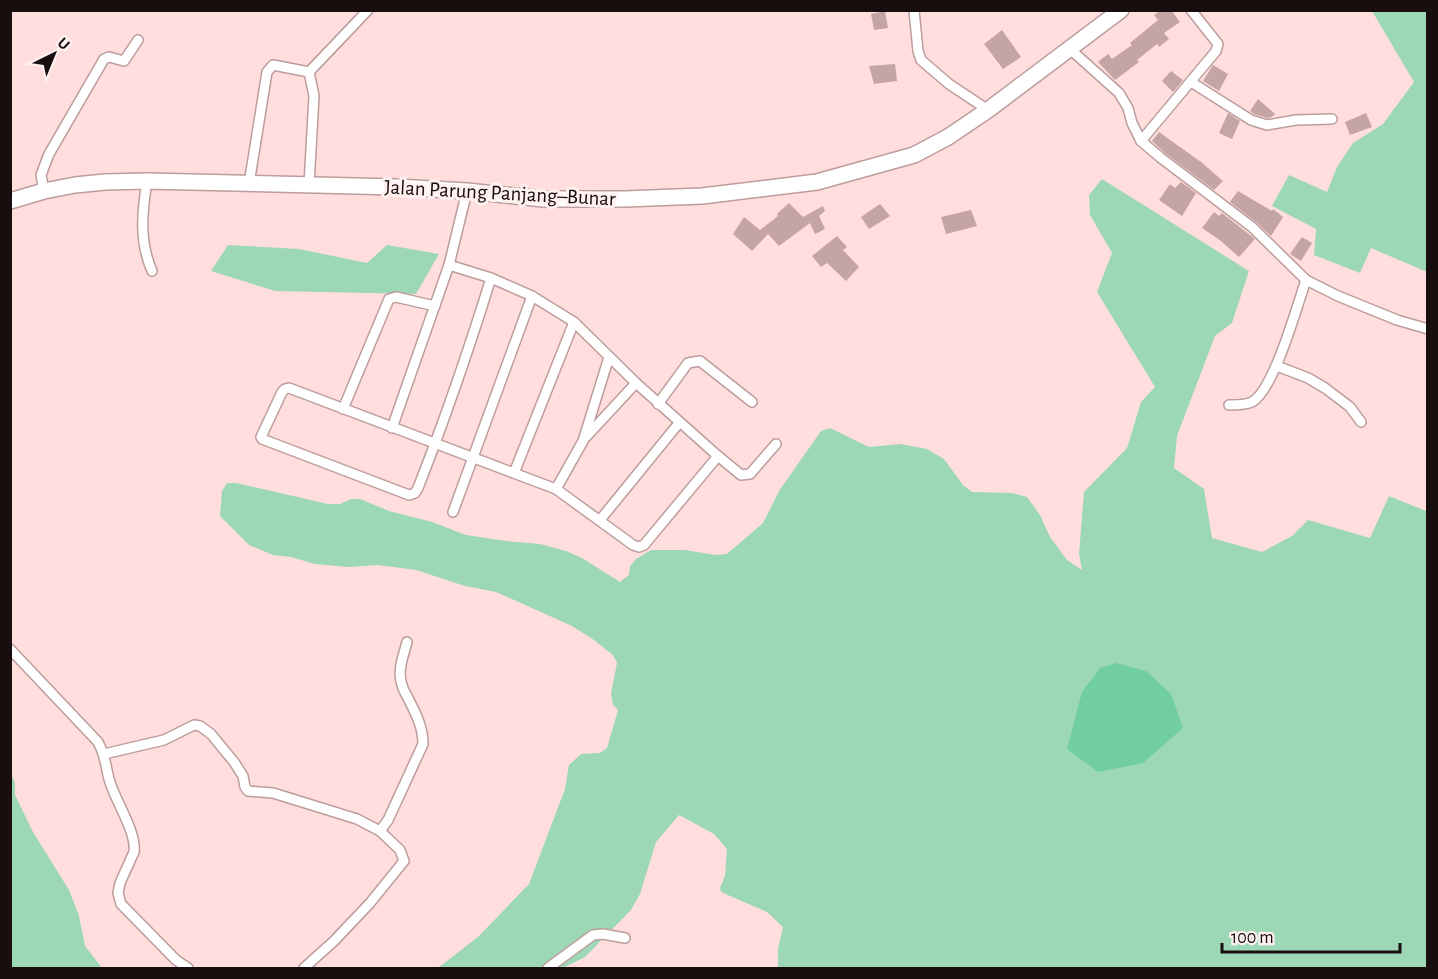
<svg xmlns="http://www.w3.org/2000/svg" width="1438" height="979" font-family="'Alegreya Sans',sans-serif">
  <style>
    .green { fill: #9cd7b6 }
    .water { fill: #71cf9f }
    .building { fill: #c4a4a4 }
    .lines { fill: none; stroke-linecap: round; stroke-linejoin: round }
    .minor-casing { stroke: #bc9d9c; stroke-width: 12 }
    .primary-casing { stroke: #bc9d9c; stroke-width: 18 }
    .minor { stroke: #fff; stroke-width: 9 }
    .primary { stroke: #fff; stroke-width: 15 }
    .labels { text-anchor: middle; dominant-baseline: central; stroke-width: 6; stroke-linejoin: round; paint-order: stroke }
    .street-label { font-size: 21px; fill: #190e0e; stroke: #fef1f0 }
  </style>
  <rect width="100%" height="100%" fill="#ffdedd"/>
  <g class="green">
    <path d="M1372,11H1427V272L1371,248L1360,273L1314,255L1316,229L1272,206L1289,175L1327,192L1337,167L1353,143L1383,124L1414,82Z"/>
    <path d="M1102,179L1249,271L1232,323L1215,336L1177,436L1174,468L1204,489L1212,538L1262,552L1292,536L1308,520L1370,538L1389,496L1426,511L1427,509V968H778V949L783,927L767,912L721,892L720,888L725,876L727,849L714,834L679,815L656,842L640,894L631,910L585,957L563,968H438L479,936L529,884L565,789L569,765L581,754L600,753L607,748L618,710L613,705L611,693L617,663L613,655L594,640L572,626L496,592L465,586L416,570L378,565L349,567L315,564L291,557L273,555L249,545L220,516L222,491L227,483H236L328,504H340L351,499H360L389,511L432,522L466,535L506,541L540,544L566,551L582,558L620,582L629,575L630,566L636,559L651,550H685L715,555L727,554L763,523L779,491L821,431L830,428L869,447L900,444L927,449L944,459L963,485L972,492L1012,493L1027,497L1040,515L1050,537L1067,560L1082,570L1079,554L1084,492L1127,448L1141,402L1155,387L1097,292L1112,253L1090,215L1089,195Z"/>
    <path d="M228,245L299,249L367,263L387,245L439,254L416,294L275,291L211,271Z"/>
    <path d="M10,772L15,783V795L33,832L69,890L79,916L85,946L102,968H11Z"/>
  </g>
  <path class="water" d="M1116,663L1146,671L1171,694L1183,728L1143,763L1098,772L1067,749L1082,692L1100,668Z"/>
  <g class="building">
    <path d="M1161,10H1171L1180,22L1164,33L1169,39L1159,47L1157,44L1137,60L1139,62L1115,80L1098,62L1108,54L1112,59L1132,45L1130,43L1158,20L1154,15Z"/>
    <path d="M885,11L888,28L874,30L871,14Z"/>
    <path d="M1002,30L1021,57L1003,69L984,44Z"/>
    <path d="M895,64L897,81L874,84L869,66Z"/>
    <path d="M1213,65L1228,74L1219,91L1203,81Z"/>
    <path d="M1171,71L1183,80L1173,92L1162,81Z"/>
    <path d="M1258,99L1275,114L1272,117L1267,118L1254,114L1250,111Z"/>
    <path d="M1228,113L1240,121L1232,139L1219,133Z"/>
    <path d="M1366,113L1372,127L1350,135L1345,122Z"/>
    <path d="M1159,132L1201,162L1223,181L1214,190L1165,153L1152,141Z"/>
    <path d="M1181,182L1196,193L1182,216L1159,200L1170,184L1175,188Z"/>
    <path d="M1238,191L1272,211L1273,209L1283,217L1271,236L1256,222L1230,202Z"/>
    <path d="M789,203L803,217L823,206L825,211L819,216L825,229L815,234L810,223L779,246L768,234L752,251L733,234L744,217L760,230L778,216L777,214Z"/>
    <path d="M880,204L890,216L869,229L861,217Z"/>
    <path d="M971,210L977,226L946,234L941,217Z"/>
    <path d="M1214,212L1219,216L1222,213L1255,239L1239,257L1221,241L1202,228Z"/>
    <path d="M837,236L847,247L843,250L859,267L846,281L827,263L821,267L812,256Z"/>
    <path d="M1302,237L1312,243L1301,261L1290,254Z"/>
  </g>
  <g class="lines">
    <defs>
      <g id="minor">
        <path d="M914,10L918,51L921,60L949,84L988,110"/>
        <path d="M1070,49L1119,93L1128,108L1132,123L1141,141L1161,158L1252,227L1306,280L1338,296L1397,320L1428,329"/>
        <path d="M309,72L314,96L309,185"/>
        <path d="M309,72L368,10"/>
        <path d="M1191,82L1251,120L1267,125L1296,120L1332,119"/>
        <path d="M1141,141L1216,51L1218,44L1191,10"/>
        <path d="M147,181C142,212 139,241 152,271"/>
        <path d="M249,184L267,72L273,65L309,72"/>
        <path d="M44,191L41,175L49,154L104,59L109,57L124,61L138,40"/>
        <path d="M449,265L491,278L532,296L574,322L636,383L718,456L644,545L639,547L633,545L556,489L289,388L285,389L282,392L261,437L262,439L409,495L415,493L418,488C445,419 469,349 491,278"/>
        <path d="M1277,366L1308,378L1325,388L1350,407L1361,422"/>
        <path d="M658,404L688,363L700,361L752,402"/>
        <path d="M1229,405C1236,405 1246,405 1252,402C1274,390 1297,306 1306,280"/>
        <path d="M343,409L389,299L396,297L435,306"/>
        <path d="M392,428L449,265L467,191"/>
        <path d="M586,437L636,383"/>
        <path d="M718,456L741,475L750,474L776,444"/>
        <path d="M514,473L574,322"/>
        <path d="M556,489L583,441L609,357"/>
        <path d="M453,512L532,296"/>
        <path d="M600,520L679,423"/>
        <path d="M10,649L98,742C106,757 105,764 109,779C114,799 137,832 134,852L120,883L118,893L121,904L176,960L188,968"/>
        <path d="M104,754L164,740L194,725L200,726L211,734L234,762L243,776L245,787L248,791L273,793L357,819L380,831L400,850L404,861L370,903L334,941L304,968"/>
        <path d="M380,831L388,820L423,744C423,727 416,714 408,698C405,693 402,687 401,681C398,668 404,654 407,642"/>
        <path d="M548,968L593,935L603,934L625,938"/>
      </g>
      <path id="primary" d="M10,201L44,191L75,185L105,182L147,181L397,187L467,191L543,199H625L702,196L817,182L914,155L948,137L988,110L1121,10"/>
    </defs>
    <use href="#minor" class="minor-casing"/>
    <use href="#primary" class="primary-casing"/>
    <use href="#minor" class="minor"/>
    <use href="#primary" class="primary"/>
  </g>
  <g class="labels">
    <g class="street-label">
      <text transform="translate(500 193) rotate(3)">Jalan Parung Panjang–Bunar</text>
    </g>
  </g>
  <rect width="1438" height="979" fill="none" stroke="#190e0e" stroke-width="24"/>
  <g transform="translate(54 54) rotate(43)" stroke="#fef1f0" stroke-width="4.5" paint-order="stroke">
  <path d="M0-4.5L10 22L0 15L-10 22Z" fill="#190e0e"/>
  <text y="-9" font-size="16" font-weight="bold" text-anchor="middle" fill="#190e0e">U</text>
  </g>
  <path d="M1222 943v9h178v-9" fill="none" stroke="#190e0e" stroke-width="3"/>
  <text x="1231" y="943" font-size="18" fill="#190e0e" stroke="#fef1f0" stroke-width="4.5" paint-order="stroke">100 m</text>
</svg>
